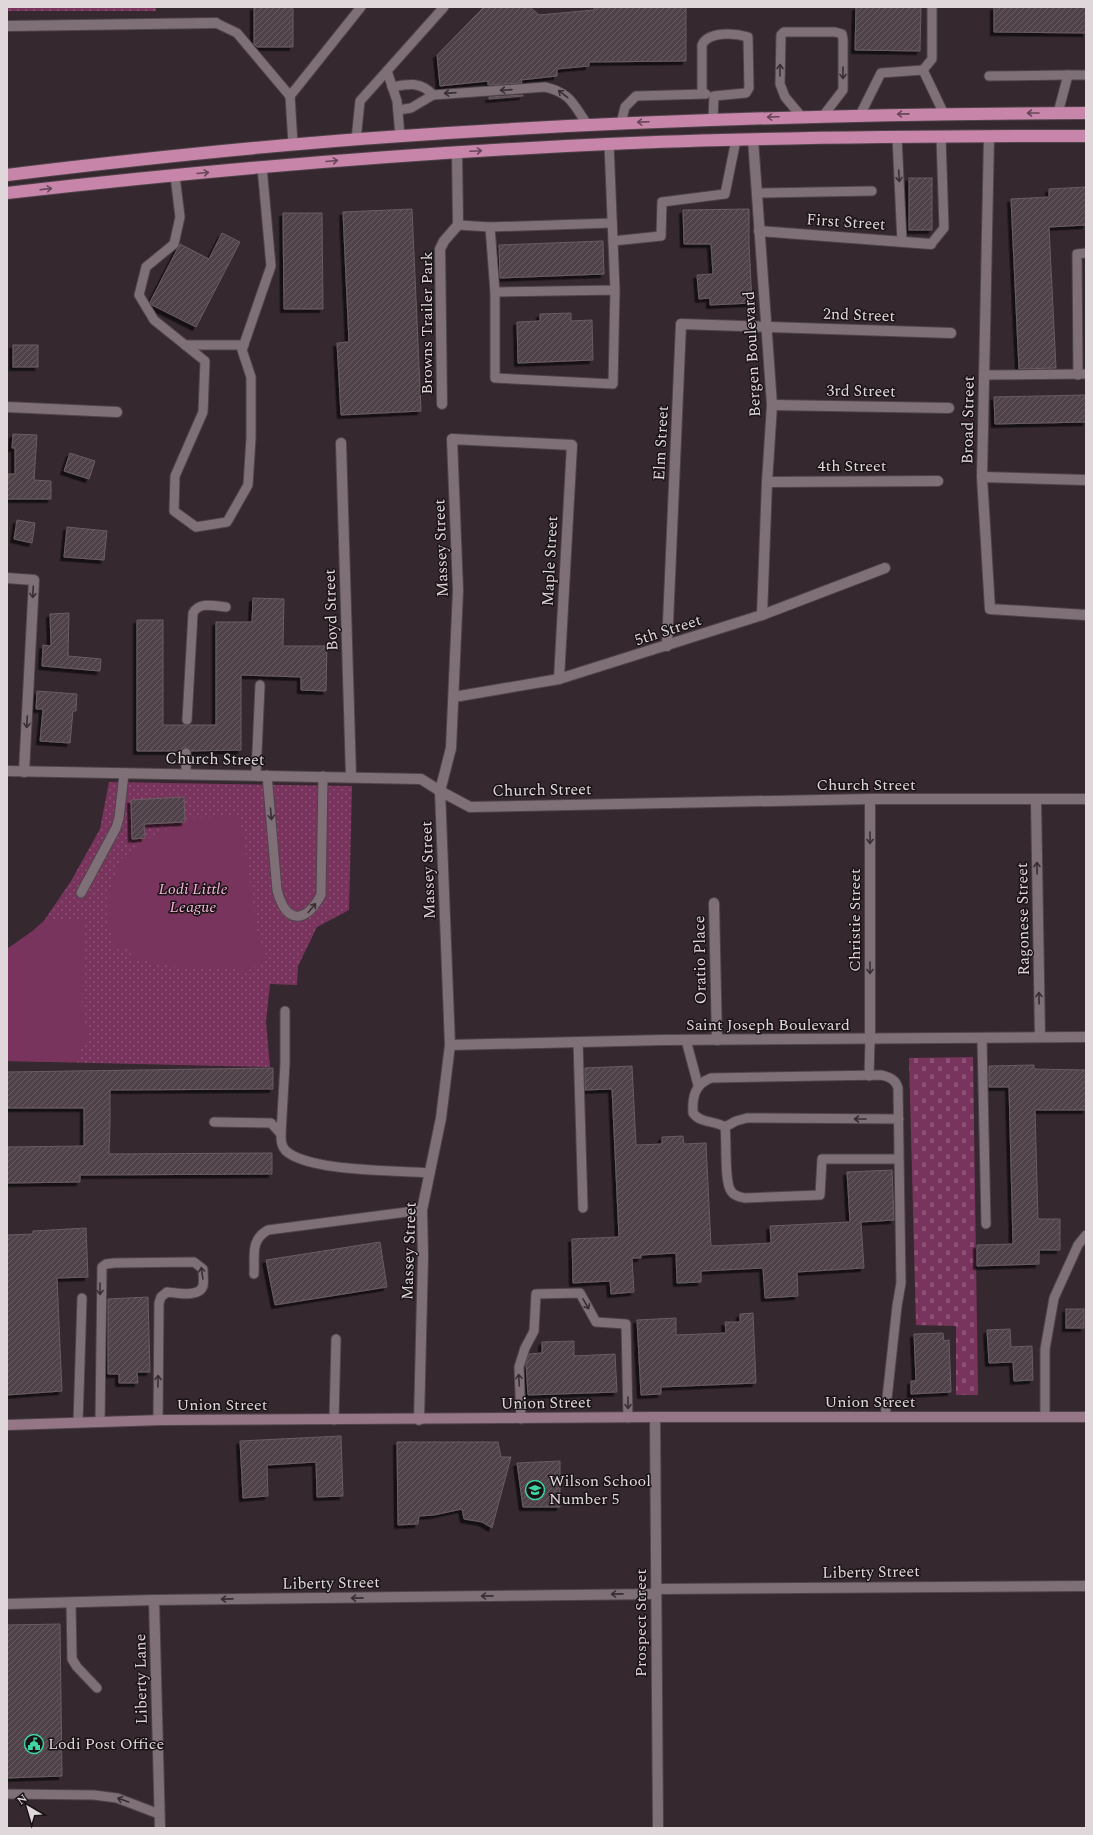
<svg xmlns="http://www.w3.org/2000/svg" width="1093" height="1835" font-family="Spectral,serif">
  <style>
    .grass { fill: url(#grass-dots) }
    .cemetery { fill: url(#cemetery-stones) }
    .pitch { fill: #79345d }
    .building { fill: url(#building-hatch); stroke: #6a5c63; filter: url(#shadow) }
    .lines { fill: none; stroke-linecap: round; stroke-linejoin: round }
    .lane-casing { stroke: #4f444a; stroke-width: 11 }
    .street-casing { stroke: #4f444a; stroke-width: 12 }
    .secondary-casing { stroke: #4f444a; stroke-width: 12 }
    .highway-casing { stroke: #4f444a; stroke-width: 14 }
    .lane { stroke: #7f7078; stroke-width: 9 }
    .street { stroke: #7f7078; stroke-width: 10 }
    .secondary { stroke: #957687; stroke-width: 10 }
    .highway { stroke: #c885aa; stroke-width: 12 }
    .oneway { stroke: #382f33 }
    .oneway2 { stroke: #684659 }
    .labels { text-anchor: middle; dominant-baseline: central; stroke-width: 3; stroke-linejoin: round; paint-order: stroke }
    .street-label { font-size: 16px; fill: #e0d7db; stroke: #191316 }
    .park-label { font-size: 16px; font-style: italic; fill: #f3b3d5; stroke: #191316 }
    .poi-label { font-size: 16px; fill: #e0d7db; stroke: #191316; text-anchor: start }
  </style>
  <defs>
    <pattern id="grass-dots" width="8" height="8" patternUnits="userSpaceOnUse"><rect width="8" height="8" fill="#79345d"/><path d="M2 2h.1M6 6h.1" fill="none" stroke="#8c5174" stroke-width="1.8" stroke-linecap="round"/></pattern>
    <pattern id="cemetery-stones" width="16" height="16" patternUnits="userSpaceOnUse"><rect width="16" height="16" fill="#79345d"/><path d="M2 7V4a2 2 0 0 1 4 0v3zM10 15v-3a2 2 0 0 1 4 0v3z" fill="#8c5174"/></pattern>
    <pattern id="building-hatch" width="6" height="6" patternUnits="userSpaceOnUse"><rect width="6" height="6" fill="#50434a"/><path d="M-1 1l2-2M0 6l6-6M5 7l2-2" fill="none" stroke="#695d64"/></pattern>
    <filter id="shadow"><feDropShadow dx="-3.5" dy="3.5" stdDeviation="0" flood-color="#0009"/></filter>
  </defs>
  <rect width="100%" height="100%" fill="#35282f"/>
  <g class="grass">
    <rect x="7" y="7" width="149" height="4"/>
    <path d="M109,782L352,786L349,910L317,927L298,966L297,985L270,984L266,1022L270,1067L7,1061V949L41,925L71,881L100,829Z"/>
  </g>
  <path class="cemetery" d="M973,1057L978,1395H956V1326L916,1325L909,1058Z"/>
  <g class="pitch">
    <path d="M240,817L260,946L267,956L247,972L230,967H178L133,959V949H114L108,921L109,895L121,859L151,837L191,818Z"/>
    <path d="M46,919H84L82,1006L89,1042L80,1051L75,1062L7,1061V949L29,934Z"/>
  </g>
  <g class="building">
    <path d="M254,7H293V47H257L254,44Z"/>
    <path d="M484,7H530L539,15L594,10V7H686V61L589,62V66L557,69V76L521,80L522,83L488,85V81L440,86L437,55Z"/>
    <path d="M856,7H921L920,51L855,50Z"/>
    <path d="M994,7H1086V33L994,32Z"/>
    <path d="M523,95V96L489,99V97Z"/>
    <rect x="909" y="178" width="23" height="52"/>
    <path d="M1086,187V225L1049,227L1056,368L1019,369L1011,199L1049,197V189Z"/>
    <path d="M412,209L421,411L341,415L337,343L349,342L343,212Z"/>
    <path d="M749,209V243L752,303L710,305V298L699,299L697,275L713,274L711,244H684L683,210Z"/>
    <path d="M283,213H322L323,309H284Z"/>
    <path d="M222,233L240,242L196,327L152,305L150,302L180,244L209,259Z"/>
    <path d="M603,241L604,274L500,278L499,245Z"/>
    <path d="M571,313V321L592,320L593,360L518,363L517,322L540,321V314Z"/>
    <rect x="13" y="345" width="25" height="22"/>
    <path d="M1086,395V422L995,424L994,397Z"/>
    <path d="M13,434L37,435L34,480L51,481V499H7L8,474H15V448H12Z"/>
    <path d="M70,453L95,461L89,479L64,471Z"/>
    <path d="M17,520L35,523L32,543L14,539Z"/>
    <path d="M67,527L107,531L104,560L64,557Z"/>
    <path d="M253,598L284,599L283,646H327L326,691L301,690V677L241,675V750L191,751L186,747L181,751H137V620H163V725H216V622H252Z"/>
    <path d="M69,613L68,656L101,659L100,671L42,666L43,645L51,646L50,614Z"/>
    <path d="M37,691L77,694L76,711H73L70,743L40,741L43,709H36Z"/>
    <path d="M184,797L185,822L144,824L145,838L132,839L131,800Z"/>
    <path d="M1034,1065V1069L1086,1070V1110H1035L1038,1219H1060V1250H1039V1264L977,1266V1245L1013,1244L1009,1087H989V1066Z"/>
    <path d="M632,1066L636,1145L662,1144V1137L683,1136L684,1144L706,1143L711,1246L771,1243L770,1226L850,1222L847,1172L892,1170L894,1220L861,1222L864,1268L797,1272L798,1296L765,1298L763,1268L701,1271V1282L677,1283L676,1253L641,1255V1258H632L634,1292L611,1294L610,1281L573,1283L572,1239L619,1237L612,1089L585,1090V1068Z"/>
    <path d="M273,1068V1089L110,1090V1123L109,1154L272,1153V1174L80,1175V1182L7,1183V1147L84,1146V1108H7V1072Z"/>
    <path d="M86,1228L88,1277L57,1278L62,1391L7,1395V1235L33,1234V1231Z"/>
    <path d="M380,1242L387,1287L275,1305L266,1260Z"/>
    <path d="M148,1297L150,1372H137L138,1383H119V1374H108V1299Z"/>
    <rect x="1066" y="1309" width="18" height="19"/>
    <path d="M753,1313L756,1383L661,1387V1394L641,1395L637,1320L676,1318V1335L726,1333L725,1322H740V1314Z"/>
    <path d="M1010,1329L1011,1347L1032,1346L1033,1380L1014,1381L1013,1362L989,1363L987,1330Z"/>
    <path d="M943,1333L944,1341L949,1340L951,1392L911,1394V1381H916L914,1334Z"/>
    <path d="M574,1341V1356L615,1354L617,1392L528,1395L526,1363L529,1354L542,1353V1342Z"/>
    <path d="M341,1436L343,1496L317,1497L316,1462L267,1465L268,1496L243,1498L240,1441Z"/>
    <path d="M397,1442H498L501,1457H511L492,1528L482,1522L464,1519L462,1509L434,1515L419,1516L418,1524L398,1525Z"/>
    <path d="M560,1461V1507H523L517,1463Z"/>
    <path d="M60,1624L62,1776L7,1778V1625Z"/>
  </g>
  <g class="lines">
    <defs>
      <g id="lane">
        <path d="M216,23L237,33L290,96L361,7"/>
        <path d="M923,70L932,59V7"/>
        <path d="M387,71L397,101L400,136"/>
        <path d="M989,76L1068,75"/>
        <path d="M392,87C408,84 421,81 433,95"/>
        <path d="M702,93V45C708,31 735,33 748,37L749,88L746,93L714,96L713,119"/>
        <path d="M290,96L293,144"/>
        <path d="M398,110L411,108L433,95L545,87C571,93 573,104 587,124"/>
        <path d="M1058,113L1068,75H1086"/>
        <path d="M860,115L881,73L923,70L944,114"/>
        <path d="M801,116L785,97L780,84L781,35L784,32H835L842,34L843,39V90L823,116"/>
        <path d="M621,123L625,107L636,96L706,94"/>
        <path d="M897,137L902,242"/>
        <path d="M356,140L360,101L444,7"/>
        <path d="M609,144L615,290L613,384L495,378V292L615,290"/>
        <path d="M175,176L180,217L174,244L146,267L139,295L154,320L205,361L203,412L175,476L174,511L196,527L227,522L248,485L251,438V377L242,350L271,266L262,167"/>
        <path d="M757,193L872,191"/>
        <path d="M458,225L490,227L612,223"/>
        <path d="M490,227L495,292"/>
        <path d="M613,241L661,236L662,202L725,194L736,140"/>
        <path d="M931,244L944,228L941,137"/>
        <path d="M185,345H244"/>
        <path d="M984,375L1086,374"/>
        <path d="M1078,375L1077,254L1086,253"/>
        <path d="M187,720L193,613C199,601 215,606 226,607"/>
        <path d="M186,774V753"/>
        <path d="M256,775L260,685"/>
        <path d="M267,775L277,890C286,924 305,924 321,895L323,776"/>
        <path d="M81,893L116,828L119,818L124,774"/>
        <path d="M285,1011V1063L281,1134C281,1140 281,1146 286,1151C310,1172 396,1170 430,1173"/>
        <path d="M982,1039L986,1224"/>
        <path d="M686,1040L698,1085"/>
        <path d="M578,1042L583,1208"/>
        <path d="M869,1076L870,1040"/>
        <path d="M214,1122L271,1123L281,1134"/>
        <path d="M725,1127L736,1121L747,1118L899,1119"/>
        <path d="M254,1274C255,1255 250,1240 268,1230L422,1210"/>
        <path d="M885,1417L897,1306L901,1283L898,1088C896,1080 890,1077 881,1075L711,1078C695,1084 692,1097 693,1113C701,1124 715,1120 725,1127C727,1141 724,1182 731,1191C734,1196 740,1197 745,1198L820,1195L822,1159H899"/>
        <path d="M1045,1417V1349L1054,1298L1078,1245L1086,1235"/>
        <path d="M521,1419L519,1367L525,1348L534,1331L536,1294L580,1293L596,1322L626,1324L628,1418"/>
        <path d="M334,1420L336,1339"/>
        <path d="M100,1422L102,1267L106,1264L114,1263L194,1262L203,1269C203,1274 204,1281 203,1286C199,1298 176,1293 167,1292L161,1297L159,1303L158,1420"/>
        <path d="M78,1423L82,1298"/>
        <path d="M71,1603L72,1659L77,1667L97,1688"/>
        <path d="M7,1794L94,1795L117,1798L159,1814"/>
      </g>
      <g id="street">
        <path d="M7,26L216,23"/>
        <path d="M989,136L982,477L990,609L1086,615"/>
        <path d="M753,139L772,405L767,482L762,615"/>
        <path d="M759,231L931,244"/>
        <path d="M442,404L440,249L444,241L458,225L457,152"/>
        <path d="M772,405L949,408"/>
        <path d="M7,407L117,412"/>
        <path d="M341,443L351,776"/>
        <path d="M982,477L1086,480"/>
        <path d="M767,482L938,481"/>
        <path d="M7,578L34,580L24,772"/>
        <path d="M667,646L681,324L951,333"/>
        <path d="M454,697L559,679L762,615L885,568"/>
        <path d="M7,771L421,779L440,791L470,807L870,799H1086"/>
        <path d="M870,799V1040"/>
        <path d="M1036,800L1040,1037"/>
        <path d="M714,903L717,1040"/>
        <path d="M450,1045L662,1040L1086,1037"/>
        <path d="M655,1417L658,1828"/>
        <path d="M419,1420L423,1256L422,1210L441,1118L450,1045L440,791L451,748L458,590L452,439L572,445L559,679"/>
        <path d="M656,1589L1086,1586"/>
        <path d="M154,1600L160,1828"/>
        <path d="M7,1604L154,1600L656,1594"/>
      </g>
      <path id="secondary" d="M7,1425L162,1420L655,1417H1086"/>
      <g id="highway">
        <path d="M7,175C138,159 270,145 402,136C630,120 858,114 1086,113"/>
        <path d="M7,193C207,170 407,153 608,144C767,137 927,136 1086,136"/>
      </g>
    </defs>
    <use href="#lane" class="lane-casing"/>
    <use href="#street" class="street-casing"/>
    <use href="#secondary" class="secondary-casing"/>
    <use href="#highway" class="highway-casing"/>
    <use href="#lane" class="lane"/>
    <use href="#street" class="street"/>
    <use href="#secondary" class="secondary"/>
    <use href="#highway" class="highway"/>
  </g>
  <defs><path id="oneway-shaft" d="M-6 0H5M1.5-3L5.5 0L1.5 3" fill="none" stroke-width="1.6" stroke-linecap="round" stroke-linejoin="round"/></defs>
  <g class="oneway">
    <use href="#oneway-shaft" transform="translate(780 70) rotate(-89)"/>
    <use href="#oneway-shaft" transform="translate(843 73) rotate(90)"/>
    <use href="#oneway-shaft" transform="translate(506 90) rotate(176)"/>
    <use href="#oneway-shaft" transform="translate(450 93) rotate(176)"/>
    <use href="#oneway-shaft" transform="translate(563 94) rotate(-142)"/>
    <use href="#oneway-shaft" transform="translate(899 176) rotate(87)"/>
    <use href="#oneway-shaft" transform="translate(33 592) rotate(93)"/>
    <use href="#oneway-shaft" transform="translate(27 722) rotate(93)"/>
    <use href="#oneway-shaft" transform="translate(271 814) rotate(85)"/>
    <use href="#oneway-shaft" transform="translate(870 838) rotate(90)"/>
    <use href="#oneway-shaft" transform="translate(1037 868) rotate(-91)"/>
    <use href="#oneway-shaft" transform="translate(312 908) rotate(-50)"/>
    <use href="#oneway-shaft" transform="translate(870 968) rotate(90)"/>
    <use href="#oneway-shaft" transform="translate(1039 998) rotate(-91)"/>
    <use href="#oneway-shaft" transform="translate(860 1119) rotate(-180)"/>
    <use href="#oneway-shaft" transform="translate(202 1273) rotate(-99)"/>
    <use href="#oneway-shaft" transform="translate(100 1289) rotate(90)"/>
    <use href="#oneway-shaft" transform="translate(586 1304) rotate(60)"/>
    <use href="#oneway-shaft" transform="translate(519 1380) rotate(-93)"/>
    <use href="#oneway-shaft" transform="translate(158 1381) rotate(-89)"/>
    <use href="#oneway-shaft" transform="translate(628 1403) rotate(89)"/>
    <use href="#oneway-shaft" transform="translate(617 1594) rotate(179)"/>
    <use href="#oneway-shaft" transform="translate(487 1596) rotate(179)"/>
    <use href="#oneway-shaft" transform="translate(357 1598) rotate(179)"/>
    <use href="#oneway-shaft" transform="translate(227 1599) rotate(179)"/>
    <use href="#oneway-shaft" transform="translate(123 1800) rotate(-160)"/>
  </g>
  <g class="oneway2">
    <use href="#oneway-shaft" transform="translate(1033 113) rotate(180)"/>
    <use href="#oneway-shaft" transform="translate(903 114) rotate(179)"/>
    <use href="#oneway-shaft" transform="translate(773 117) rotate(178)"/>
    <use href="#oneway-shaft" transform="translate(643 122) rotate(178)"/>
    <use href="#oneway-shaft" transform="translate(476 151) rotate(-3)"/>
    <use href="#oneway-shaft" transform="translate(332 161) rotate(-5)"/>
    <use href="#oneway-shaft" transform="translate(203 173) rotate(-5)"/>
    <use href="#oneway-shaft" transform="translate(46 189) rotate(-7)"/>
  </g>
  <defs>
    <symbol id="school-ring" viewBox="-11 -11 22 22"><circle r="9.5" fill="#191316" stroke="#3fd4a2" stroke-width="1.5"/><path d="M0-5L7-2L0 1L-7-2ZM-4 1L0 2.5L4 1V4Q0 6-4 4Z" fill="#3fd4a2"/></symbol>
    <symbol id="civic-ring" viewBox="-11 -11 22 22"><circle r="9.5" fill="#191316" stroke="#3fd4a2" stroke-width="1.5"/><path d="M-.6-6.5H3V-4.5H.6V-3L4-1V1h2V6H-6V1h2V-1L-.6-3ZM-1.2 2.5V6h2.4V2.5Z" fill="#3fd4a2"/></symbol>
  </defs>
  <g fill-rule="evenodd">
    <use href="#school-ring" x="524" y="1479" width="22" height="22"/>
    <use href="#civic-ring" x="23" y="1733" width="22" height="22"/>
  </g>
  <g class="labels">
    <g class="street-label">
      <text transform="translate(846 222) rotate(4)">First Street</text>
      <text transform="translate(859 315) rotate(2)">2nd Street</text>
      <text transform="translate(427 323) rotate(-90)">Browns Trailer Park</text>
      <text transform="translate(752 354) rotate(-93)">Bergen Boulevard</text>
      <text transform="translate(861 391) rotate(1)">3rd Street</text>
      <text transform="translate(968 420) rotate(-89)">Broad Street</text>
      <text transform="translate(661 443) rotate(-87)">Elm Street</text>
      <text x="852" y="466">4th Street</text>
      <text transform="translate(441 548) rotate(-92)">Massey Street</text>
      <text transform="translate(550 561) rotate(-87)">Maple Street</text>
      <text transform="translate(331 610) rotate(-92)">Boyd Street</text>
      <text transform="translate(668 630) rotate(-18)">5th Street</text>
      <text transform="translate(215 759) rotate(1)">Church Street</text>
      <text x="866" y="785">Church Street</text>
      <text transform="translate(542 790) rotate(-1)">Church Street</text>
      <text transform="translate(428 870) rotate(-92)">Massey Street</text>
      <text transform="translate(1023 919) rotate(-91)">Ragonese Street</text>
      <text transform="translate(855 920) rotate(-90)">Christie Street</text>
      <text transform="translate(700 960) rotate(-91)">Oratio Place</text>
      <text x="768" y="1025">Saint Joseph Boulevard</text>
      <text transform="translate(409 1251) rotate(-88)">Massey Street</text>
      <text x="870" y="1402">Union Street</text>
      <text transform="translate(546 1403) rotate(-1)">Union Street</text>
      <text x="222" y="1405">Union Street</text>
      <text transform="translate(871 1572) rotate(-1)">Liberty Street</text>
      <text transform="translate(331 1583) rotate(-1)">Liberty Street</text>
      <text transform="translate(641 1623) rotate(-90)">Prospect Street</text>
      <text transform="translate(141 1679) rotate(-91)">Liberty Lane</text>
    </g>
    <g class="park-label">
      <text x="193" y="889">Lodi Little<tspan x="193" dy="18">League</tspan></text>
    </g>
    <g class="poi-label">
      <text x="549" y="1481">Wilson School<tspan x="549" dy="18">Number 5</tspan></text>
      <text x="48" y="1744">Lodi Post Office</text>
    </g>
  </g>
  <rect width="1093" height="1835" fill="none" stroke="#e0d7db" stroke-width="16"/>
  <g transform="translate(28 1807) rotate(322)" stroke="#191316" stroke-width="3" paint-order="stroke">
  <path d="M0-3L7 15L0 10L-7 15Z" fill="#e0d7db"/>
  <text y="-6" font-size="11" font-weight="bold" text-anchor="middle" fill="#e0d7db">N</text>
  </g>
</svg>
